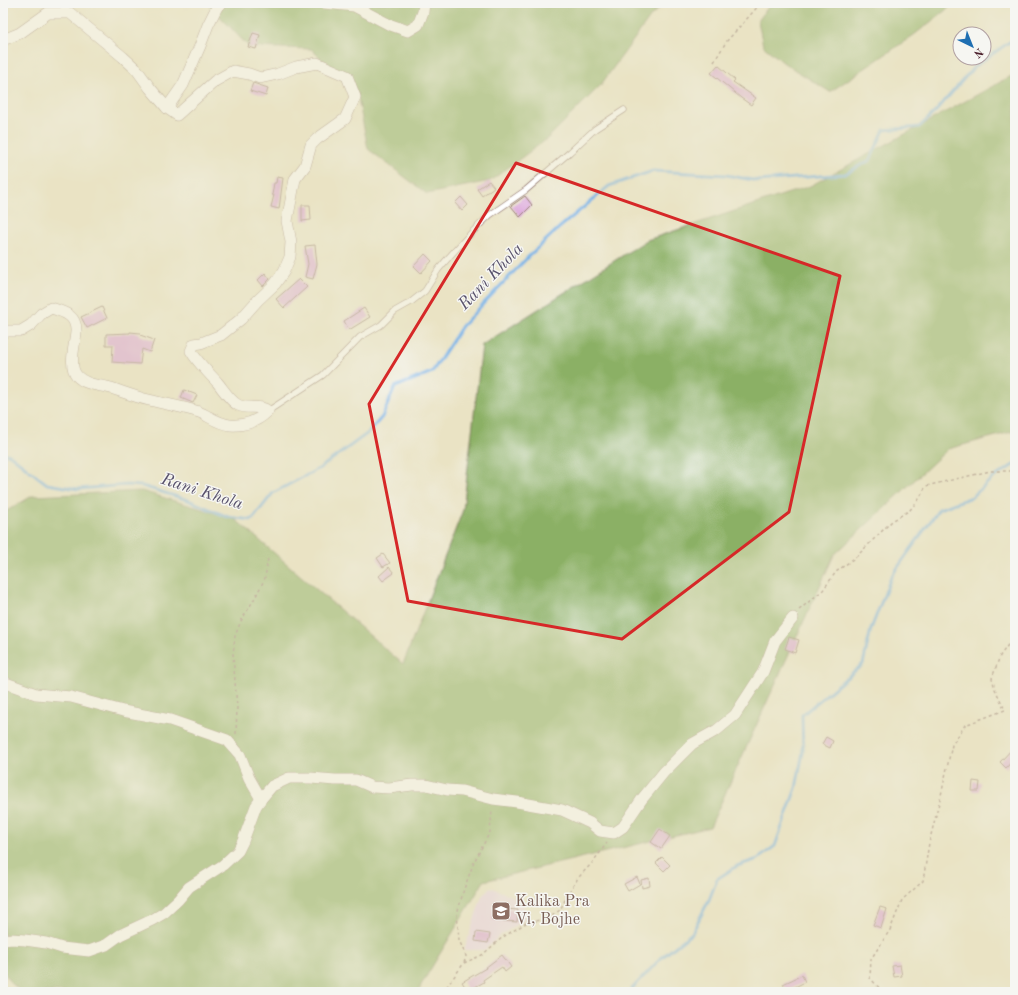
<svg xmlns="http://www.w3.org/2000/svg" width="1018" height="995" font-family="'Old Standard TT',serif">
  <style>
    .built { fill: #ead1ec }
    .forest { fill: #8bb065; stroke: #6a6848 }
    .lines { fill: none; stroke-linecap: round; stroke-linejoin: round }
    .stream { stroke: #74b0e6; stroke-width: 3 }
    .building { fill: #da9dd9 }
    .lane-casing { stroke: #9a8178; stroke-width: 7 }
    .street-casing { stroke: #9a8178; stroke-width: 12 }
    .path { stroke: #9a8178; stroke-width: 1.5; stroke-dasharray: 3 3; stroke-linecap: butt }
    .lane { stroke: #fff; stroke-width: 5.5 }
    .street { stroke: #fff; stroke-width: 11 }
    .marked { fill: none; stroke: #d62828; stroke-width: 3; stroke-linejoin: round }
    .labels { text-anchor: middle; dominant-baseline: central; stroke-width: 3; stroke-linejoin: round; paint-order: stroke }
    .education-label { font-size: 16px; fill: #785e54; stroke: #f6f6f2; text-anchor: start }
    .water-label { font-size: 17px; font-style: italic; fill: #59526c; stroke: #f6f6f2 }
  </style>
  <rect width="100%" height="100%" fill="#f6f6f2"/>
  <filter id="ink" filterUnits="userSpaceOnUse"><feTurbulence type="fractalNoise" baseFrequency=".025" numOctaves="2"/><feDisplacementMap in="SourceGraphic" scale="8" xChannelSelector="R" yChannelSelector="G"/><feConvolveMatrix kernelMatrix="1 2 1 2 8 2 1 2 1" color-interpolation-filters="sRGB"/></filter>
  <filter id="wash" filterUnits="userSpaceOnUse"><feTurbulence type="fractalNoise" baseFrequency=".012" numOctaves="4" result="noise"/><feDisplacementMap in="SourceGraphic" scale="16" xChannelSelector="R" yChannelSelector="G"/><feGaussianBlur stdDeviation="0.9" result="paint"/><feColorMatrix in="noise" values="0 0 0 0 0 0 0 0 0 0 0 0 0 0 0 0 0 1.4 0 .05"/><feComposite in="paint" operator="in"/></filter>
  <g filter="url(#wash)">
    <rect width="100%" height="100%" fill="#eae3c4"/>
    <path class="built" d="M490,887L523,901L525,920L501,935L485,950H464L482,896Z"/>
    <g class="forest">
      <path d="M208,3H665L651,16L600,86L547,139L490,181L427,194L368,149L357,93L311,49L249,47L210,6Z"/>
      <path d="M771,3H955L914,35L830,92L784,63L763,46L758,21Z"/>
      <path d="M1015,74V431L948,449L834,555L710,827L484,881L421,985L419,992H22L10,982L3,970V513L32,496L142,491L235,519L403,664L463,510L482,345L647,240L810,186Z"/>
    </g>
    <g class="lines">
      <g class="stream">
        <path d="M3,453L10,455L47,484L78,489L127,485L142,486L188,500L228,517L252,520L273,493L320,468L368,433L382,417L395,387L432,372L462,326L529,256L559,228L609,186L653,171L726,175L758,181L845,174L870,160L884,130L919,127L936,111L974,67L1015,38"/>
        <path d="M629,992L660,959L692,933L709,900L717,879L737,866L758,859L775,846L796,788L803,752L802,715L863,664L871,629L891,577L939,509L972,497L993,478L1015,464"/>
      </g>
    </g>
    <g id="blocks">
      <g class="building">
        <path d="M253,33L260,35L256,49L248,47Z"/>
        <path d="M718,65L735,80L733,82L756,98L751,105L741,98L711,73Z"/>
        <path d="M253,83L268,88L266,96L250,91Z"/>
        <path d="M277,177L283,178L279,209L271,207L274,195H272L274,183H276Z"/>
        <path d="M489,181L494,187L482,196L477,189Z"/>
        <path d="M525,196L532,205L520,217L511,206Z"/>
        <path d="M461,197L468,205L462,211L455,203Z"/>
        <path d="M302,205H310L311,220L302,221Z"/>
        <path d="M315,245L317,264L313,279L305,277L308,264L305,246Z"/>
        <path d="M425,254L432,261L421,273L414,266Z"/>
        <path d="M265,273L270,279L263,286L258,280Z"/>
        <path d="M299,279L307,287L284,308L276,299Z"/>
        <path d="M102,307L107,318L87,328L81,317Z"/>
        <path d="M364,308L370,317L349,330L344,321Z"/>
        <path d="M130,332L140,333V335L154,340L150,352L142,349L140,364L112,362L113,345H106V334L130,333Z"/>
        <path d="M184,390L197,395L193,403L181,398Z"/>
        <path d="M383,554L390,563L383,567L377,558Z"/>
        <path d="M389,567L394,573L383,581L379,576Z"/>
        <path d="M789,637L799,640L795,653L785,649Z"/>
        <path d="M826,737L833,741L830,748L822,744Z"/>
        <path d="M1015,746V758L1006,768L1000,762Z"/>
        <path d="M973,781L980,782L979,791H972Z"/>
        <path d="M660,829L670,836L661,849L651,842Z"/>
        <path d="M662,857L670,865L664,871L656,863Z"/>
        <path d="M637,877L640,884L628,891L624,884Z"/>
        <path d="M649,878L650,886L642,888L641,880Z"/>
        <path d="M880,907L887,909L881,928L873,925Z"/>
        <path d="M493,908L518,910L517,922L492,920Z"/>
        <path d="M476,932L490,934L488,943L475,941Z"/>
        <path d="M502,955L511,967L505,972L502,967L483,980L484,982L468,991L462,982L486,968H485Z"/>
        <path d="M900,965L902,976L894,977L892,966Z"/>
        <path d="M802,975L805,982L787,991L783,984Z"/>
      </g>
    </g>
  </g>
  <g filter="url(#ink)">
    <use href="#blocks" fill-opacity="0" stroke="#9a8178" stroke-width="1"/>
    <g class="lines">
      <defs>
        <path id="lane" d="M268,411L323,375L360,337L381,325L395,311L411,302L425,291L438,270L449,257L471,233L490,215L526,190L570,152L595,129L624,110"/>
        <g id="street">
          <path d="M324,3L354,6L388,24L408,31L418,25L423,12L424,3"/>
          <path d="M3,40L20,33L48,13H70L123,57L137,70L150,88L167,108L177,115L215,81L233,71L249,74L260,78L278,74L296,67L317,63L347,76L355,97L345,119L317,139L311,145L305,166L295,179L287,221L291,242L290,257L284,271L275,284L257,301L241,319L221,335L201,343L194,344L191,351C198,363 208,372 217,382C223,389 230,401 238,405C248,410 260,404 268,411C257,422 245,426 230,425C218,424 209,416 199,412C183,407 165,404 149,400C136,397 123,392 111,388C100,385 85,385 77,376C68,366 75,345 76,332C77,316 65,312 51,308L41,314L31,325L21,331H8L3,332"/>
          <path d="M167,108L183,85L200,46L208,25L217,7L222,3"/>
          <path d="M3,682L36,694L71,697L123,711L170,720L227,740L240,755L249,778L261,799"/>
          <path d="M3,940L12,939L25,940L46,943L62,948L89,951L106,945L120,935L152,920L164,913L178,900L189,887L223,865L238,851L243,841L256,806L261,799L272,786L289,778H311L335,780H356L372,787L389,788L412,785H426L447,790L462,791L493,799L517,802L562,810L590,823L600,831L614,833L623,827L642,799L664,772L692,744L717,730L735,715L763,672L775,641L793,618"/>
        </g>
      </defs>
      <use href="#lane" class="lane-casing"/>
      <use href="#street" class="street-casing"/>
      <g class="path">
        <path d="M714,62L726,42L761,3"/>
        <path d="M799,610L823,590L836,572L857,556L892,521L910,510L919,499L926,486L990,471H1015"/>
        <path d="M236,734L237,708L233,655L235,636L241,621L256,596L265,578L268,558"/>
        <path d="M464,963L482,955L503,937L526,923L549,918L560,910L569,892L578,878L592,863L607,843"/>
        <path d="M443,992L464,963L466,956L459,940L457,914L464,889L474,862L490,832L492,810"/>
        <path d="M883,992L870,978L871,959L890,930L902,900L923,881L929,843L942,791L952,745L965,725L1005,710L995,689L992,678L1000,656L1015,635"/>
      </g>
      <use href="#lane" class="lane"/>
      <use href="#street" class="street"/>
    </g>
  </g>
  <path d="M0 0H1018V995H0ZM516,163L840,276L789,512L622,639L408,601L369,404Z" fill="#eae3c4" fill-opacity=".55" fill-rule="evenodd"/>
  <path class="marked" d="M516,163L840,276L789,512L622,639L408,601L369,404Z"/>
  <defs>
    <symbol id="school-square" viewBox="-11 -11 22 22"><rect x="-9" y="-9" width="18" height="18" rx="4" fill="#8d6e63" stroke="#f6f6f2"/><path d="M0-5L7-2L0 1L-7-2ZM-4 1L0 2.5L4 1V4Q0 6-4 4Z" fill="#fff"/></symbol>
  </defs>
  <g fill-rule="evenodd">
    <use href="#school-square" x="490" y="900" width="22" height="22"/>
  </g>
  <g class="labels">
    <g class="education-label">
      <text x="515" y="902">Kalika Pra<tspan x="515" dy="18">Vi, Bojhe</tspan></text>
    </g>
    <g class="water-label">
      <text transform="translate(491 277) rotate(-46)">Rani Khola</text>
      <text transform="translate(202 492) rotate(18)">Rani Khola</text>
    </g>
  </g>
  <rect width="1018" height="995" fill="none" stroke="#f6f6f2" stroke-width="16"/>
  <g transform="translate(972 46) rotate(137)"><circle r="19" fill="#f6f6f2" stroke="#b1a0a2"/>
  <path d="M0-3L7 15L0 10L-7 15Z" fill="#1f6fb2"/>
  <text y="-6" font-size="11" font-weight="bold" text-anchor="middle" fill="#4a1f2b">N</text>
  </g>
</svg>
